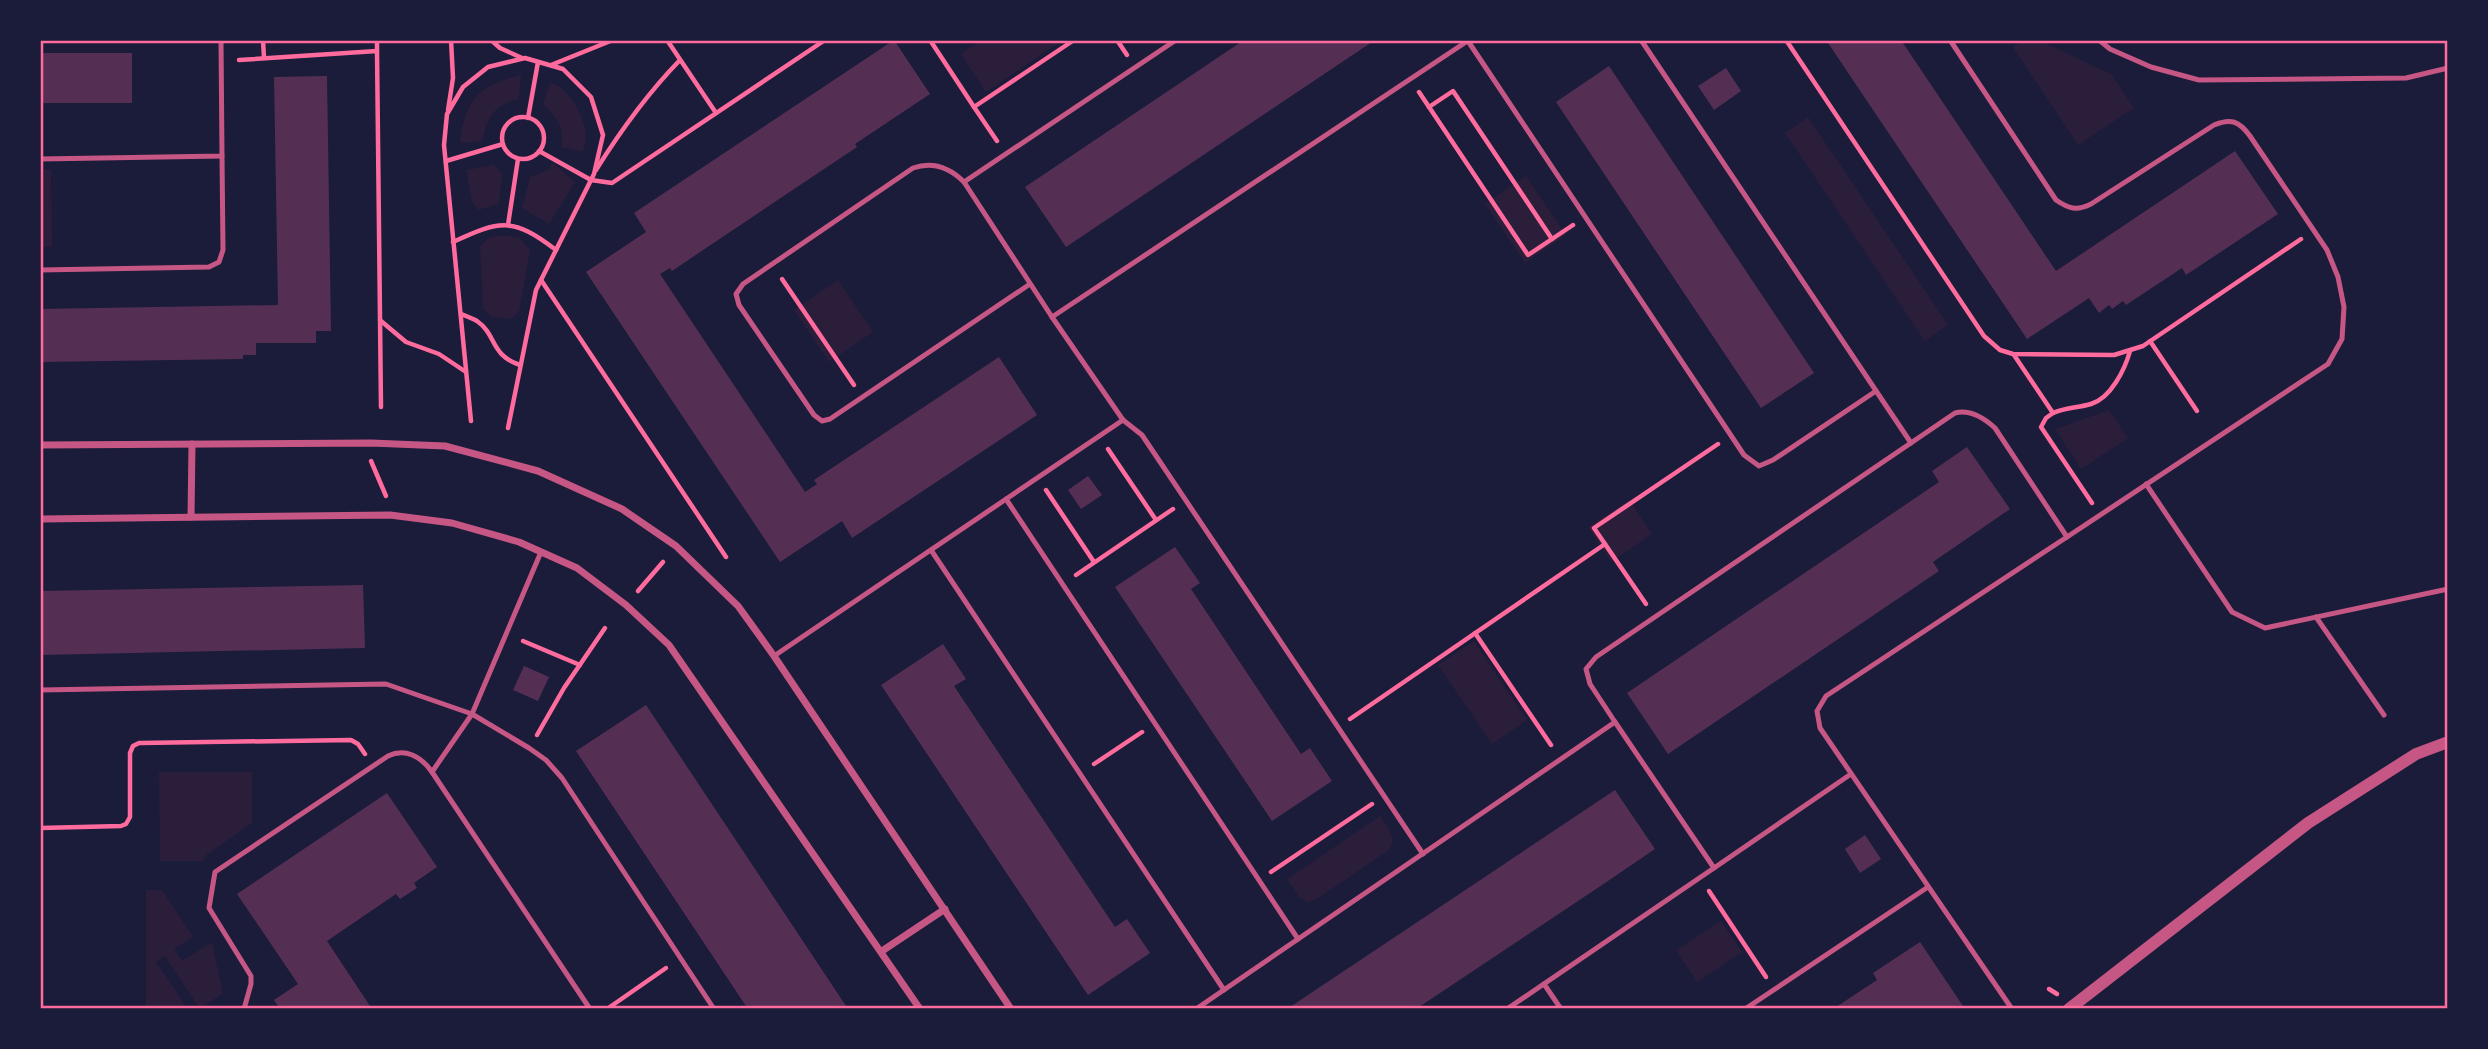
<svg xmlns="http://www.w3.org/2000/svg" width="2488" height="1049" font-family="'IBM Plex Sans',sans-serif">
  <style>
    .green { fill: #2a1e3b }
    .building { fill: #542f53 }
    .lines { fill: none; stroke-linecap: round; stroke-linejoin: round }
    .path { stroke: #ff6b9d; stroke-width: 4.5 }
    .service { stroke: #c65784; stroke-width: 5 }
    .minor { stroke: #c65784; stroke-width: 7 }
    .tertiary { stroke: #c65784; stroke-width: 12 }
    .neatline { fill: none; stroke: #ff6b9d; stroke-width: 2.5 }
  </style>
  <rect width="100%" height="100%" fill="#1b1b3a"/>
  <g class="green">
    <path d="M982,40H1063L986,92L961,54Z"/>
    <path d="M2023,40H2039L2111,74L2134,108L2078,145L2013,47Z"/>
    <path d="M521,75L519,99C496,104 486,117 483,141L460,143C465,99 479,85 521,75Z"/>
    <path d="M550,82C569,88 585,116 586,136C586,141 584,147 583,152L561,147C565,127 556,116 543,104Z"/>
    <path d="M1808,117L1948,325L1925,341L1785,133Z"/>
    <path d="M553,163L575,182L549,224L522,208L530,177L546,171Z"/>
    <path d="M493,165L502,173L499,204L478,210L472,201L466,170Z"/>
    <path d="M51,169L52,246L40,247V170Z"/>
    <path d="M1526,176L1566,235L1525,263L1485,204Z"/>
    <path d="M504,235L520,238L530,250L519,312L511,319L491,317L483,308L480,246L490,237Z"/>
    <path d="M838,280L873,332L829,362L794,310Z"/>
    <path d="M2109,410L2128,438L2081,469L2055,429Z"/>
    <path d="M1629,500L1652,534L1611,562L1588,527Z"/>
    <path d="M1474,641L1527,720L1492,744L1438,665Z"/>
    <path d="M159,772H252V823L205,856L204,861H160Z"/>
    <path d="M1380,816C1387,828 1398,837 1389,850L1315,900L1307,902L1300,898L1287,879Z"/>
    <path d="M146,890H162L193,937L174,949L182,961L212,942L223,993L200,1009L165,956L156,962L188,1009H146Z"/>
    <path d="M1721,921L1742,952L1697,982L1676,950Z"/>
  </g>
  <g class="building">
    <path d="M894,40L930,94L855,144L857,147L718,240L672,271L670,268L660,274L805,492L817,484L814,480L999,357L1037,415L852,538L842,521L780,562L586,272L646,232L634,213Z"/>
    <path d="M1244,40H1375L1066,247L1025,187Z"/>
    <path d="M1826,40H1901L2056,271L2235,151L2278,214L2186,275L2182,268L2126,305L2123,301L2112,309L2109,305L2099,313L2089,298L2027,339Z"/>
    <rect x="40" y="53" width="92" height="50"/>
    <path d="M1609,66L1814,373L1761,408L1556,102Z"/>
    <path d="M1726,68L1741,91L1714,110L1698,86Z"/>
    <path d="M327,76L331,331H316V343H256V355H243V359L40,362V309L278,305L274,77Z"/>
    <path d="M1967,447L2010,509L1933,562L1939,571L1668,754L1627,693L1939,482L1932,471Z"/>
    <path d="M1088,476L1102,495L1081,509L1068,490Z"/>
    <path d="M1175,547L1200,583L1191,589L1301,754L1310,748L1332,781L1272,821L1115,587Z"/>
    <path d="M363,585L365,648L40,655V591Z"/>
    <path d="M943,644L966,679L954,686L1115,927L1127,919L1150,953L1088,995L881,685Z"/>
    <path d="M524,666L549,677L538,701L513,690Z"/>
    <path d="M646,705L848,1009H748L576,751Z"/>
    <path d="M1615,790L1655,849L1605,883L1416,1009H1287Z"/>
    <path d="M387,793L437,867L414,883L417,888L400,899L396,894L327,941L372,1009H280L274,1000L298,984L237,894Z"/>
    <path d="M1865,835L1881,859L1860,873L1845,849Z"/>
    <path d="M1920,942L1963,1006L1959,1009H1833L1877,980L1873,973Z"/>
  </g>
  <g class="lines">
    <g class="path">
      <path d="M263,40L264,58"/>
      <path d="M377,40V51"/>
      <path d="M491,40L500,48L522,58"/>
      <path d="M667,40L716,113"/>
      <path d="M930,40L974,107"/>
      <path d="M1117,40L1127,55"/>
      <path d="M1786,40L1984,336L2000,350L2013,354L2114,355L2143,346L2301,239"/>
      <path d="M239,60L377,51L381,407"/>
      <path d="M551,65L613,40"/>
      <path d="M1419,92L1528,255L1573,225"/>
      <path d="M1429,107L1453,91L1552,239"/>
      <path d="M448,110L453,78L451,40"/>
      <circle cx="523" cy="138" r="21"/>
      <path d="M528,118L538,62"/>
      <path d="M997,141L974,107L1074,40"/>
      <path d="M539,151L591,180L612,183L825,40"/>
      <path d="M446,161L503,144"/>
      <path d="M596,170C621,130 647,94 680,60"/>
      <path d="M508,225L518,159"/>
      <path d="M453,242C500,220 513,217 556,250"/>
      <path d="M782,279L854,385"/>
      <path d="M541,280L726,557"/>
      <path d="M461,314C466,316 472,318 477,321C497,335 490,355 520,365"/>
      <path d="M381,321L406,342L439,354L466,372"/>
      <path d="M2150,341L2197,411"/>
      <path d="M2014,355L2053,413L2046,418L2041,427L2092,503"/>
      <path d="M2053,413C2066,407 2078,408 2091,404C2111,398 2125,369 2130,351"/>
      <path d="M471,421L444,145L447,114L463,87L488,67L525,58L563,69L591,97L603,135L594,174L536,290L508,428"/>
      <path d="M1108,449L1156,520"/>
      <path d="M371,461L386,496"/>
      <path d="M1046,490L1094,562"/>
      <path d="M1605,544L1646,604"/>
      <path d="M1076,575L1173,509"/>
      <path d="M638,591L663,562"/>
      <path d="M1475,633L1551,745"/>
      <path d="M523,641L580,665"/>
      <path d="M1350,719L1605,544L1594,528L1718,444"/>
      <path d="M537,735L564,688L605,628"/>
      <path d="M140,743L351,740L358,744L365,754"/>
      <path d="M1094,764L1142,732"/>
      <path d="M40,828L121,826L126,824L130,817V753L133,746L139,743"/>
      <path d="M1271,872L1372,804"/>
      <path d="M1709,891L1766,977"/>
      <path d="M2049,989L2057,994"/>
      <path d="M607,1009L666,968"/>
    </g>
    <g class="service">
      <path d="M1641,40L1911,443"/>
      <path d="M1950,40L2056,200C2069,209 2077,211 2091,204L2214,125C2231,118 2239,121 2250,136L2327,250L2338,277L2344,307L2342,339L2328,364L2067,537"/>
      <path d="M2099,40L2110,49L2151,67L2199,80L2406,78L2448,68"/>
      <path d="M1468,41L1744,455L1759,466L1773,460L1876,391"/>
      <path d="M40,159L222,156L221,40"/>
      <path d="M964,182L1176,40"/>
      <path d="M40,270L209,267L219,262L223,250L222,156"/>
      <path d="M1030,284L830,419L822,421L814,415L739,305L736,294L743,284L913,168C933,161 949,167 964,182L1052,317L1123,420L1142,435L1423,854"/>
      <path d="M1052,317L1469,40"/>
      <path d="M2146,484L2232,612L2265,628L2448,589"/>
      <path d="M1006,499L1298,939"/>
      <path d="M931,550L1224,990"/>
      <path d="M541,552L472,714L432,772L590,1009"/>
      <path d="M2316,617L2384,715"/>
      <path d="M774,656L1123,420"/>
      <path d="M40,690L386,684L472,714L529,748L546,760L562,778L714,1009"/>
      <path d="M1615,722L1714,868L1851,774"/>
      <path d="M1544,984L1561,1009"/>
      <path d="M244,1009L251,984V976L209,908L215,872L388,756C405,748 421,756 432,772"/>
      <path d="M1196,1009L1615,722L1590,684L1586,669L1596,657L1955,413C1970,409 1984,418 1995,428L2067,537L1826,696L1817,711L1820,728L2012,1009"/>
      <path d="M1507,1009L1714,868"/>
      <path d="M1745,1009L1928,887"/>
    </g>
    <g class="minor">
      <path d="M40,445L371,443L445,446L538,471L622,509L676,546L738,606L774,656L1011,1009"/>
      <path d="M191,517L192,444"/>
      <path d="M40,519L390,515L452,523L519,542L577,568L626,605L669,645L920,1009"/>
      <path d="M882,951L945,909"/>
    </g>
    <path class="tertiary" d="M2069,1009L2308,823L2416,754L2448,742"/>
  </g>
  <rect width="2488" height="1049" fill="none" stroke="#1b1b3a" stroke-width="84"/>
  <rect x="42" y="42" width="2404" height="965" class="neatline"/>
</svg>
